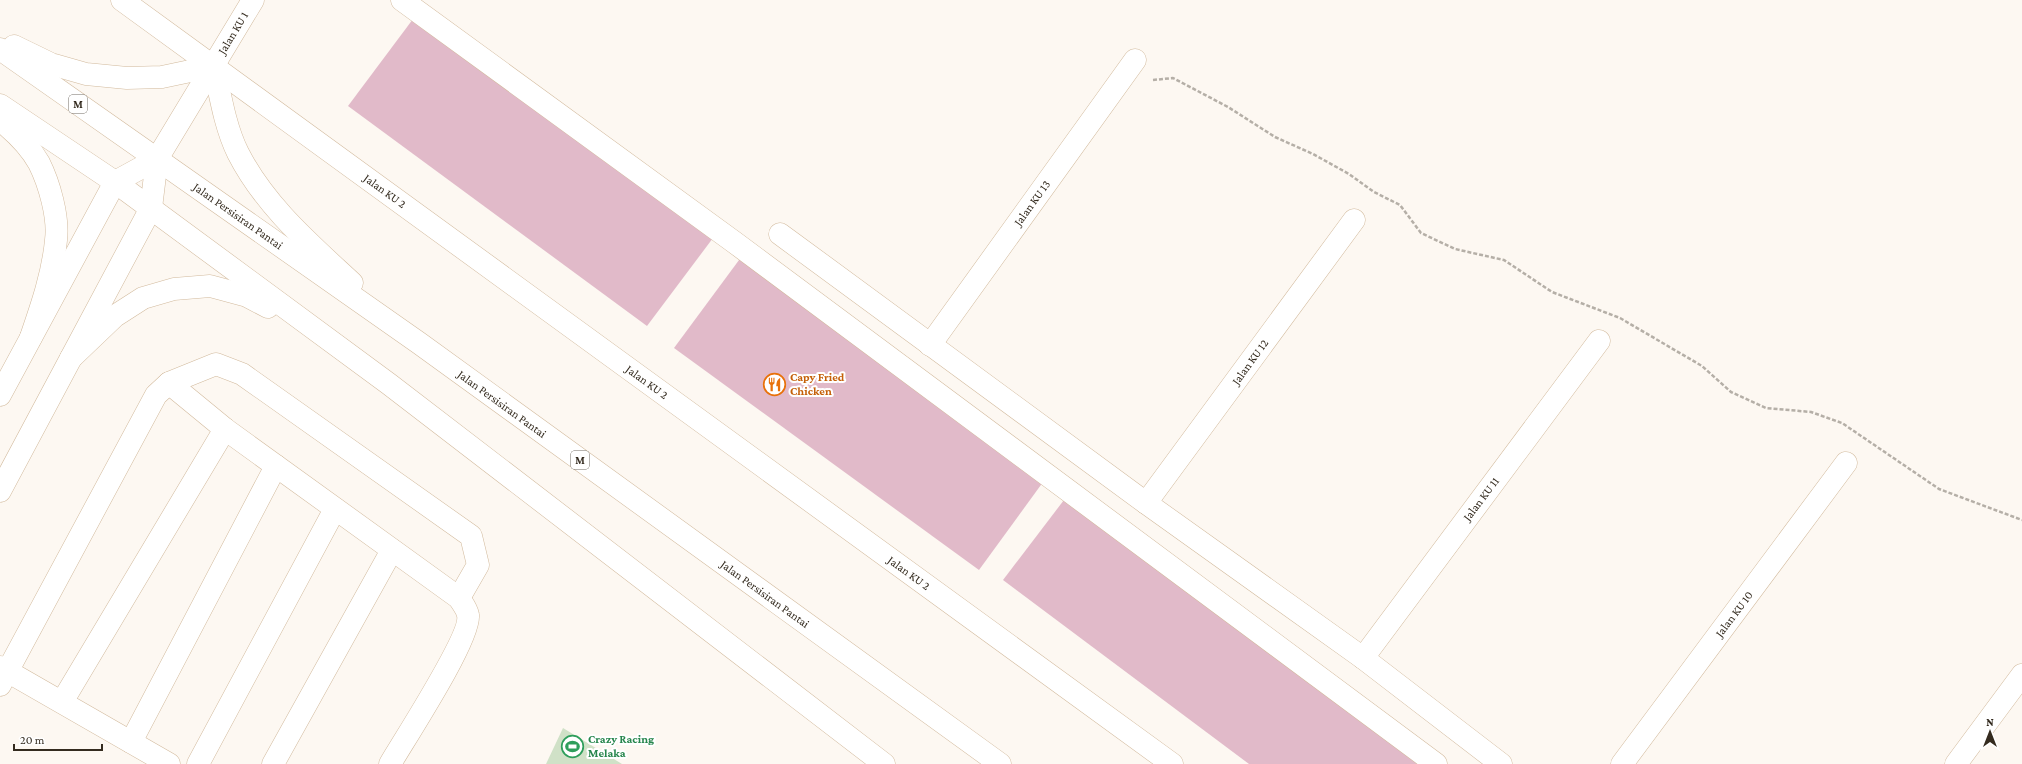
<svg xmlns="http://www.w3.org/2000/svg" width="2022" height="764" font-family="'Crimson Pro',serif">
  <style>
    .green { fill: #d0e1c7 }
    .building { fill: #e1bac9 }
    .lines { fill: none; stroke-linecap: round; stroke-linejoin: round }
    .minor-casing { stroke: #d2ba9d; stroke-width: 23 }
    .major-casing { stroke: #d2ba9d; stroke-width: 23 }
    .path { stroke: #b5afa7; stroke-width: 2.5; stroke-dasharray: 4 2; stroke-linecap: butt }
    .minor { stroke: #fff; stroke-width: 22 }
    .major { stroke: #fff; stroke-width: 22 }
    .labels { text-anchor: middle; dominant-baseline: central; stroke-width: 4; stroke-linejoin: round; paint-order: stroke }
    .shield { fill: #fff; stroke: #716b62; stroke-width: 1 }
    .shield-label { font-size: 11px; font-weight: bold; fill: #342b1f }
    .street-label { font-size: 12px; fill: #342b1f; stroke: #fff }
    .food-label { font-size: 12px; font-weight: bold; fill: #c56008; stroke: #fff; text-anchor: start }
    .leisure-label { font-size: 12px; font-weight: bold; fill: #27864d; stroke: #fff; text-anchor: start }
  </style>
  <rect width="100%" height="100%" fill="#fdf8f2"/>
  <path class="green" d="M563,728L622,764H546Z"/>
  <g class="building">
    <path d="M416,15L716,234L647,326L348,106Z"/>
    <path d="M742,256L1046,478L979,570L674,348Z"/>
    <path d="M1067,496L1426,764H1249L1003,580Z"/>
  </g>
  <g class="lines">
    <defs>
      <g id="minor">
        <path d="M122,0L1172,764"/>
        <path d="M402,0L734,242L1436,764"/>
        <path d="M780,234L1146,503L1363,658L1501,764"/>
        <path d="M930,345L1135,60"/>
        <path d="M169,383L216,364L242,374L471,536L478,565L459,598"/>
        <path d="M0,395L115,182L157,159"/>
        <path d="M0,491L151,208L157,159L253,0"/>
        <path d="M1146,503L1354,220"/>
        <path d="M1363,658L1599,341"/>
        <path d="M0,667L169,764"/>
        <path d="M0,685L156,395L169,383L225,429L459,598C462,603 467,609 468,615C472,636 404,740 390,764"/>
        <path d="M62,702L225,429"/>
        <path d="M131,742L276,466"/>
        <path d="M198,764L335,509"/>
        <path d="M273,764L392,550"/>
        <path d="M1622,764L1846,463"/>
        <path d="M1956,764L2022,675"/>
      </g>
      <g id="major">
        <path d="M14,46L51,64L86,74L127,78L162,77L214,66C220,94 225,127 238,153C265,206 310,244 352,283"/>
        <path d="M0,49L419,343L1000,764"/>
        <path d="M0,105L115,182L389,384L884,764"/>
        <path d="M0,120C14,131 30,147 39,163C49,183 59,217 56,240C53,273 42,305 31,337"/>
        <path d="M71,358L115,316L143,298L174,289L210,286L247,296L268,307"/>
      </g>
    </defs>
    <use href="#minor" class="minor-casing"/>
    <use href="#major" class="major-casing"/>
    <path class="path" d="M1153,80L1173,78L1228,107L1275,137L1313,154L1349,174L1374,192L1400,205L1421,233L1455,249L1504,260L1552,292L1620,318L1702,366L1731,392L1766,408L1811,412L1842,423L1939,489L2022,520"/>
    <use href="#minor" class="minor"/>
    <use href="#major" class="major"/>
  </g>
  <defs>
    <symbol id="restaurant-ring" viewBox="-11 -11 22 22"><circle r="9.5" fill="#fff" stroke="#e8710a" stroke-width="1.5"/><path d="M-5-6h1v4h1v-4h1v4h1v-4h1v5L-1.5 .5V6h-2V.5L-5-1ZM5-6V6H3V1.5H1.5Q1.5-4 5-6Z" fill="#e8710a"/></symbol>
    <symbol id="stadium-ring" viewBox="-11 -11 22 22"><circle r="9.5" fill="#fff" stroke="#2e9e5b" stroke-width="1.5"/><path d="M0-5a6.5 5 0 1 0 0 10a6.5 5 0 1 0 0-10ZM-3.5-1.8h7v3.6h-7Z" fill="#2e9e5b"/></symbol>
  </defs>
  <g fill-rule="evenodd">
    <use href="#restaurant-ring" x="762" y="372" width="25" height="25"/>
    <use href="#stadium-ring" x="560" y="734" width="25" height="25"/>
  </g>
  <g class="labels">
    <g class="shield">
      <rect x="69" y="95" width="18" height="18" rx="3"/>
      <rect x="571" y="451" width="18" height="18" rx="3"/>
    </g>
    <g class="shield-label">
      <text x="78" y="104">M</text>
      <text x="580" y="460">M</text>
    </g>
    <g class="street-label">
      <text transform="translate(233 33) rotate(-59)">Jalan KU 1</text>
      <text transform="translate(385 191) rotate(36)">Jalan KU 2</text>
      <text transform="translate(1032 203) rotate(-54)">Jalan KU 13</text>
      <text transform="translate(238 216) rotate(35)">Jalan Persisiran Pantai</text>
      <text transform="translate(1250 362) rotate(-54)">Jalan KU 12</text>
      <text transform="translate(647 382) rotate(36)">Jalan KU 2</text>
      <text transform="translate(502 404) rotate(36)">Jalan Persisiran Pantai</text>
      <text transform="translate(1481 499) rotate(-53)">Jalan KU 11</text>
      <text transform="translate(909 573) rotate(36)">Jalan KU 2</text>
      <text transform="translate(765 594) rotate(36)">Jalan Persisiran Pantai</text>
      <text transform="translate(1734 614) rotate(-53)">Jalan KU 10</text>
    </g>
    <g class="food-label">
      <text x="790" y="377">Capy Fried<tspan x="790" dy="14">Chicken</tspan></text>
    </g>
    <g class="leisure-label">
      <text x="588" y="739">Crazy Racing<tspan x="588" dy="14">Melaka</tspan></text>
    </g>
  </g>
  <g transform="translate(1990 732)" stroke="#ffffff" stroke-width="3" paint-order="stroke">
  <path d="M0-3L7 15L0 10L-7 15Z" fill="#342b1f"/>
  <text y="-6" font-size="11" font-weight="bold" text-anchor="middle" fill="#342b1f">N</text>
  </g>
  <path d="M14 744v6h88v-6" fill="none" stroke="#342b1f" stroke-width="2"/>
  <text x="20" y="744" font-size="12" fill="#342b1f" stroke="#ffffff" stroke-width="3" paint-order="stroke">20 m</text>
</svg>
